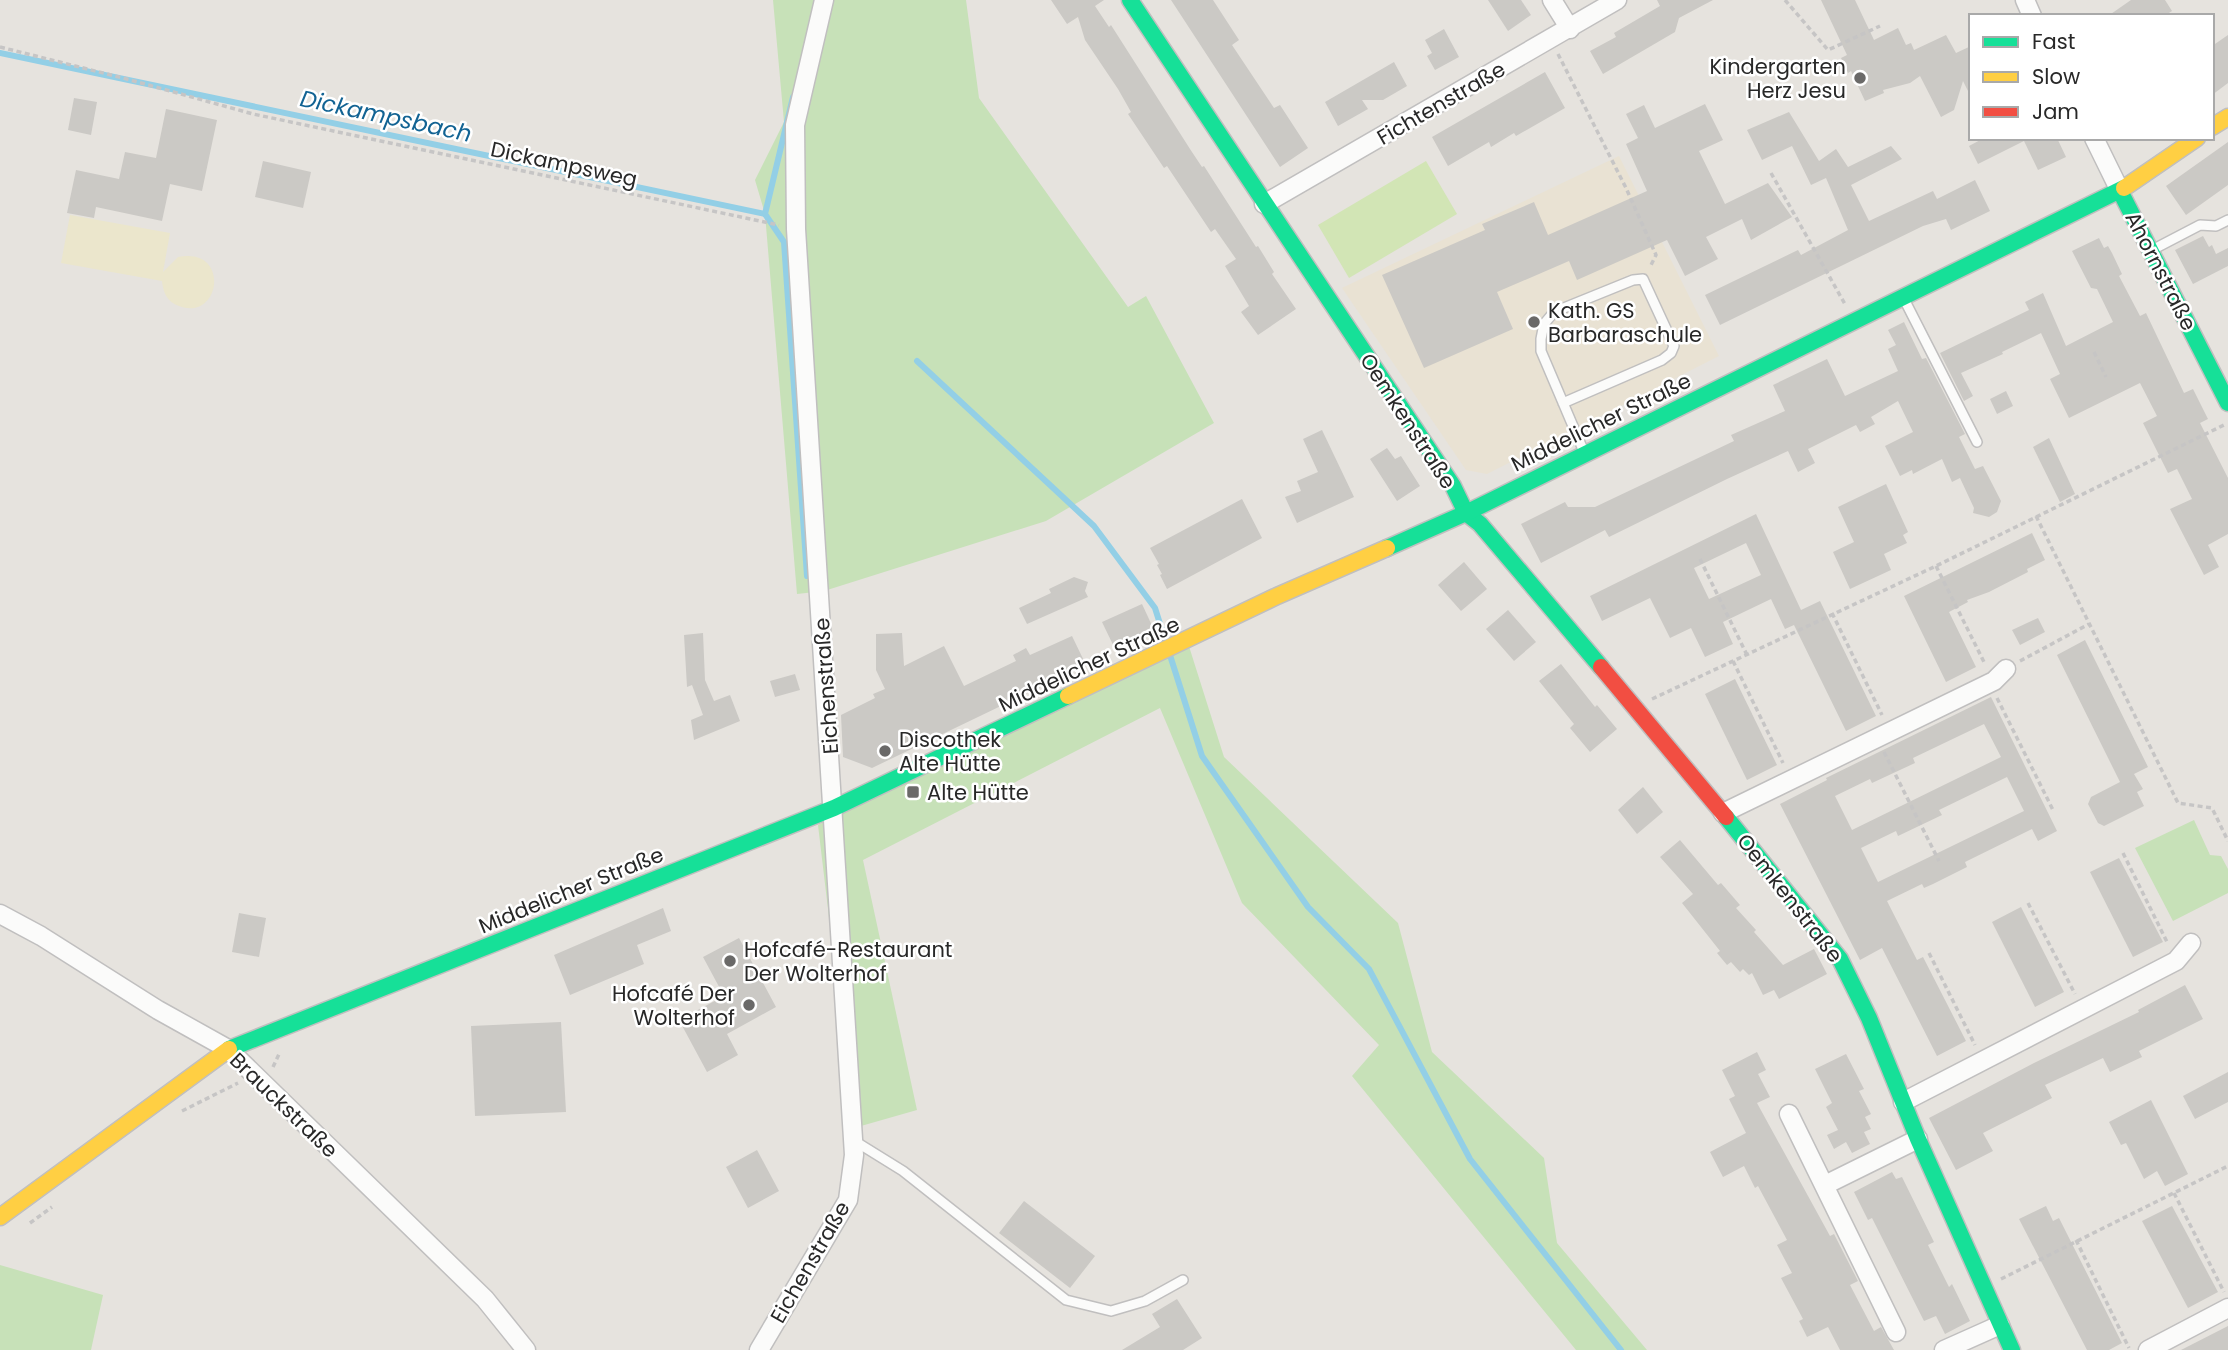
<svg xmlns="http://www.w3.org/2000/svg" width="2228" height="1350" font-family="Poppins,sans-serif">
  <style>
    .education { fill: #e9e2d3 }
    .green { fill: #c7e1b8 }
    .sand { fill: #ebe6cc }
    .pitch { fill: #d2e5b5 }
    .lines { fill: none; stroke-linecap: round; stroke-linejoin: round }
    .stream { stroke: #93cfe6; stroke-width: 6 }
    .building { fill: #cbc9c5; fill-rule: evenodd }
    .lane-casing { stroke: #c0bfbf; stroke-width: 12 }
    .street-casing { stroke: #c0bfbf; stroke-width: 21 }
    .fast-casing { stroke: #c0bfbf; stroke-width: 19 }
    .slow-casing { stroke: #c0bfbf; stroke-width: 19 }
    .jam-casing { stroke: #c0bfbf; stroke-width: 19 }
    .path { stroke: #c6c5c5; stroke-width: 3.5; stroke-dasharray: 5 3.5; stroke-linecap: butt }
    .lane { stroke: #fbfbfa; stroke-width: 9 }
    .street { stroke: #fbfbfa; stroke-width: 18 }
    .fast { stroke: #16e098; stroke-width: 16 }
    .slow { stroke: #ffcf43; stroke-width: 16 }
    .jam { stroke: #f24e42; stroke-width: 16 }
    .poi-dot { fill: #6a6968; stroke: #fff; stroke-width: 2.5 }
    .labels { text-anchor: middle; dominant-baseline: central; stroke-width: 5; stroke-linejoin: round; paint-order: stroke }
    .poi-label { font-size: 21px; fill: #282828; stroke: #fff; text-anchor: start }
    .street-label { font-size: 21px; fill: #282828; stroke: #fff }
    .water-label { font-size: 23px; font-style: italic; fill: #126393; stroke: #fff }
  </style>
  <rect width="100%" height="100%" fill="#e6e3de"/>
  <path class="education" d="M1619,156L1719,356L1487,474L1466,470L1342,288Z"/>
  <g class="green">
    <path d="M773,0H966L979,98L1128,307L1146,296L1214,423L1046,521L824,591L797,594L765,214L755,180L784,122Z"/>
    <path d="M1187,640L1224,757L1398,923L1432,1052L1544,1158L1557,1243L1647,1350H1576L1352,1076L1379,1045L1242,903L1160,708L863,860L917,1110L854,1128L818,825Z"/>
    <path d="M2194,820L2210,855L2221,856L2228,869V893L2173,921L2135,848Z"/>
    <path d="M0,1265L103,1295L91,1350H0Z"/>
  </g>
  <path class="sand" d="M70,215L170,233L163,272L178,257C231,246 221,322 179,306C167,302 163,292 162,281L61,263Z"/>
  <path class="pitch" d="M1426,161L1457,214L1349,278L1318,225Z"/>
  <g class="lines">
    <g class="stream">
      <path d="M0,53L765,214"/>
      <path d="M793,97L765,214L784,242L807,576"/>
      <path d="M917,361L1094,526L1155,608L1202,756L1308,907L1369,969L1470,1159L1621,1350"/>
    </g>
  </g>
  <g class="building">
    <path d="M1051,0H1104L1095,6L1109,27L1111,25L1190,149L1202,167L1204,166L1256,247L1258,246L1274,272L1272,274L1296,309L1258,335L1241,312L1249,306L1225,266L1236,259L1215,229L1211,232L1167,166L1164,168L1128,114L1131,112L1118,89L1085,40L1078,17L1067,24Z"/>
    <path d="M1171,0H1213L1239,40L1232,45L1274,108L1280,105L1308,148L1280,167Z"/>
    <path d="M1488,0H1521L1531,15L1508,31Z"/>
    <path d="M1657,0H1713L1679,18L1675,32L1603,74L1590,51L1616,37L1614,33L1660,6Z"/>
    <path d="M1821,0H1855L1874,40L1898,28L1906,45L1911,43L1914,50L1946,35L1956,53L1971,46V97L1963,81L1954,110L1941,117L1920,76L1910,83L1883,90L1884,93L1865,101L1851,71L1848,73L1841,58L1847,55Z"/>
    <path d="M2131,0H2165L2172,11L2164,16H2108Z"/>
    <path d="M1444,29L1459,57L1435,70L1427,56L1432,53L1425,40Z"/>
    <path d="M2228,35V83L2212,95V46Z"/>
    <path d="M1394,62L1407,86L1383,100H1362L1368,109L1338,126L1325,102Z"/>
    <path d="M1545,72L1565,108L1516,136L1514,133L1491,147L1489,142L1448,166L1432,137Z"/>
    <path d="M74,98L97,102L91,135L68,130Z"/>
    <path d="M1705,104L1723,140L1699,151L1725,204L1768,183L1792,217L1751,240L1742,219L1706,237L1718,259L1685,276L1667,240L1577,280L1569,261L1497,292L1513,329L1424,368L1382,275L1485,230L1482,224L1534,202L1548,235L1647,191L1626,144L1638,138L1626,114L1644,105L1655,128Z"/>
    <path d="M166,109L217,120L202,191L170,184L162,221L96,207L94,218L67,213L76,170L119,179L125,152L156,158Z"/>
    <path d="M1789,112L1819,161L1836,149L1848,167L1891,146L1902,159L1851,185L1869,221L1933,191L1937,199L1975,180L1990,211L1951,230L1946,219L1923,226L1720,325L1705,295L1798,250L1801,255L1848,230L1826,178L1811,185L1792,146L1762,160L1747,130Z"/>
    <path d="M1984,138H2057L2066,157L2038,170L2024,141L1978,164L1969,146Z"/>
    <path d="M2228,142V185L2186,215L2166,186Z"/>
    <path d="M263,161L311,172L303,208L255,197Z"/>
    <path d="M2203,236L2209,247L2212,245L2216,254L2228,248V266L2193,284L2175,250Z"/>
    <path d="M2099,238L2104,248L2108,246L2112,253L2122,274L2119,276L2140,316L2146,313L2184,393L2193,389L2208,419L2200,423L2228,478V534L2208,545L2219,567L2204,575L2170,509L2192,499L2177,469L2168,473L2143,423L2157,416L2140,383L2069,418L2050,379L2060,374L2041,333L2002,352L2003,354L1961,373L1973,396L1964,401L1940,353L2029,310L2025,302L2043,293L2066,346L2113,322L2097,289L2091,288L2072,251Z"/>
    <path d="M1904,322L1922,359L1926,358L1965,434L1959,437L1975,469L1983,466L2001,501L1997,512L1989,517L1973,513L1974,508L1960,478L1952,482L1942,459L1913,474L1912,470L1900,476L1885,446L1913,432L1898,401L1871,417L1875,424L1860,432L1856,425L1808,449L1815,463L1798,472L1788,451L1727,479L1609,537L1605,530L1541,563L1521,524L1565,502L1568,507H1595L1734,441L1731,435L1785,411L1773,385L1827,359L1845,396L1898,371L1888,349L1896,345L1888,330Z"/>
    <path d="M2006,391L2013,406L1997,414L1990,399Z"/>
    <path d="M1322,430L1354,497L1297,523L1285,497L1301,491L1297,481L1318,472L1303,439Z"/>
    <path d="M2049,438L2075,494L2060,502L2033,447Z"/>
    <path d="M1387,448L1395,459L1401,456L1420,486L1397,501L1370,459Z"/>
    <path d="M1886,484L1908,532L1903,535L1907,543L1884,554L1891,570L1850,589L1833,552L1854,542L1838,507Z"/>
    <path d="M1242,499L1262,538L1167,589L1160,575L1162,574L1157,565L1159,564L1150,548Z"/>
    <path d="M1756,514L1801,610L1820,601L1876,716L1846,731L1794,625L1785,629L1771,599L1723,622L1733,644L1705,657L1691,628L1670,638L1650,598L1602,621L1590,596ZM1746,543L1761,575L1709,599L1694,568Z"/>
    <path d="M2032,533L2045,560L2027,569L2028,572L1989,592L1967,600L1968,602L1949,612L1976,667L1946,682L1904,596Z"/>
    <path d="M1464,562L1487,589L1461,611L1438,585Z"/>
    <path d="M1074,577L1088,582L1085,591L1088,597L1027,624L1019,608L1051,593L1049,589Z"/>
    <path d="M1142,604L1155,632L1116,651L1102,622Z"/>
    <path d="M1508,610L1536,642L1514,661L1486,629Z"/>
    <path d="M2038,618L2045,632L2020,645L2012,630Z"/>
    <path d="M703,633L705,680L714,701L730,695L740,721L694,740L691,720L703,715L692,685L687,687L684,635Z"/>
    <path d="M902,633L904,666L944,646L964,686L1016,661L1013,655L1026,648L1030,655L1072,636L1086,665L872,768L843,757L841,715L875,698L873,694L885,689L876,670V634Z"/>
    <path d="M2085,640L2148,767L2134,774L2143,789L2137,792L2144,806L2104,826L2098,823L2088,804L2091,797L2120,782L2057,655Z"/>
    <path d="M1561,664L1595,707L1597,705L1617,729L1590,752L1570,728L1574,724L1539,681Z"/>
    <path d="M795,674L800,690L775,697L770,681Z"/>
    <path d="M1735,679L1777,765L1747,780L1705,694Z"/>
    <path d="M1991,697L2057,831L2038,841L2032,829L1965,862L1967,867L1933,884L1924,888L1922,884L1887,901L1917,960L1923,957L1966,1041L1937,1056L1882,948L1860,960L1780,804L1827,780L1826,778ZM1984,724L2001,757L1852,830L1835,796L1870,779L1872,783L1915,763L1913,758ZM2007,777L2024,811L1878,882L1861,848L1896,831L1898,836L1942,815L1939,810Z"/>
    <path d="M1643,787L1663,812L1637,834L1618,810Z"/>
    <path d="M1680,840L1718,885L1721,883L1740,905L1736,908L1756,930L1754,932L1783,965L1814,949L1827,974L1779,999L1774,990L1763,995L1752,973L1749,975L1743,969L1740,972L1731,962L1727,965L1717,953L1720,951L1682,903L1693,894L1660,857Z"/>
    <path d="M2119,858L2163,942L2133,957L2090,872Z"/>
    <path d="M2021,907L2064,992L2035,1007L1992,922Z"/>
    <path d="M663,908L671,931L637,945L644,964L570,995L554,955Z"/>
    <path d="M239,913L266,918L259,957L232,952Z"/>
    <path d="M739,938L776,1007L727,1034L738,1055L707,1072L679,1020L724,996L703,957Z"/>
    <path d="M2185,985L2203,1019L2139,1051L2142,1057L2110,1072L2103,1058L2045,1085L2052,1098L1983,1133L1993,1151L1956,1170L1929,1118L2034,1063L2139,1012L2138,1010Z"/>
    <path d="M561,1022L566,1112L475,1116L471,1026Z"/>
    <path d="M1757,1052L1766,1070L1758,1074L1770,1097L1757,1103L1830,1236L1834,1234L1858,1281L1850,1285L1874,1331L1881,1327L1894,1350H1840L1828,1327L1807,1337L1799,1321L1803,1319L1781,1278L1792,1273L1777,1245L1787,1240L1758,1186L1755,1188L1744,1166L1723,1177L1710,1152L1746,1133L1729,1099L1735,1096L1722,1070Z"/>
    <path d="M1846,1054L1864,1089L1859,1091L1871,1114L1865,1117L1871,1129L1864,1132L1870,1144L1852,1153L1846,1142L1834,1149L1827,1135L1838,1130L1826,1107L1832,1103L1815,1069Z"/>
    <path d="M2228,1072V1102L2195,1119L2183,1096Z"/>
    <path d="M2151,1100L2188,1174L2165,1186L2157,1171L2144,1179L2126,1143L2121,1145L2109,1122Z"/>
    <path d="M757,1150L779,1191L748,1208L726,1167Z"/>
    <path d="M1892,1172L1896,1179L1902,1177L1934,1242L1928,1245L1949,1287L1952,1284L1970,1321L1945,1334L1936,1316L1924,1321L1872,1218L1868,1220L1854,1192Z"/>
    <path d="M1024,1201L1095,1256L1070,1288L999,1233Z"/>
    <path d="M2046,1206L2053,1221L2059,1218L2122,1343L2109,1350H2087L2019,1219Z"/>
    <path d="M2172,1206L2218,1292L2188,1308L2142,1221Z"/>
    <path d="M1177,1299L1202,1338L1183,1350H1122L1160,1327L1152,1314Z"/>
    <path d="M2228,1326V1350H2181Z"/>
  </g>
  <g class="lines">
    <defs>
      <g id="lane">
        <path d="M2152,250L2200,225L2216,226L2228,220"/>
        <path d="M1904,299L1977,442"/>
        <path d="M1563,403L1662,360L1671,353L1674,346L1643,279L1633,280L1554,312L1544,324L1541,339V351L1584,452"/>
        <path d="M853,1140L903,1171L1066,1300L1111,1311L1145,1301L1183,1280"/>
      </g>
      <g id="street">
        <path d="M1552,0L1570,29"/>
        <path d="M2025,0L2032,16"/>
        <path d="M2094,138L2120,191"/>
        <path d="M1264,204L1617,0"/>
        <path d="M1723,813L1994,681L2006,669"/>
        <path d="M0,914L41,936L158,1010L228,1049L485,1299L526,1350"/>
        <path d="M1903,1102L2176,961L2191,943"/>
        <path d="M1789,1114L1896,1332"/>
        <path d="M1825,1185L1918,1139"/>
        <path d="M759,1350L848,1200L854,1155L796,229L795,125L824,0"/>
        <path d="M1944,1350L2000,1325"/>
        <path d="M2148,1350L2228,1308"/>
      </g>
      <g id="fast">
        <path d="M1130,0L1453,486L1466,513L1480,524L1601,667"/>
        <path d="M2120,191L2228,403"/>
        <path d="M1387,548L1466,513L2124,188"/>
        <path d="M1726,817L1840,959L1869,1018L1918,1139L2012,1350"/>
        <path d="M229,1049L834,808L1068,696"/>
      </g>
      <g id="slow">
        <path d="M2212,127L2228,117"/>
        <path d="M2124,188L2197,138"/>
        <path d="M1068,696L1277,596L1387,548"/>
        <path d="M0,1217L229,1049"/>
      </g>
      <path id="jam" d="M1601,667L1726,817"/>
    </defs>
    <use href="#lane" class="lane-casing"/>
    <use href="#street" class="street-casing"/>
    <use href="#fast" class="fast-casing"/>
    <use href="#slow" class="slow-casing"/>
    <use href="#jam" class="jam-casing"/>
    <g class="path">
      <path d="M1785,0L1828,50L1880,26"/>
      <path d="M0,47L123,78L253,114L779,225"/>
      <path d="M1558,54L1626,188L1656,255L1650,267"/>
      <path d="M1771,173L1846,306"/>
      <path d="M2094,352L2106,377"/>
      <path d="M2036,516L2178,803L2212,808L2228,841"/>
      <path d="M1700,559L1747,655"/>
      <path d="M1936,566L1985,664"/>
      <path d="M1832,613L1882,715"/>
      <path d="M1733,661L1783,763"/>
      <path d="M2020,661L2089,624"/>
      <path d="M1997,698L2053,810"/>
      <path d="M1652,699L1936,566L2226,424"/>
      <path d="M1884,752L1939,861"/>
      <path d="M2123,853L2168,944"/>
      <path d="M2028,903L2075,994"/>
      <path d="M1929,953L1975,1045"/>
      <path d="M273,1067L280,1052"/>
      <path d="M182,1111L238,1083"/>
      <path d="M2174,1193L2224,1292"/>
      <path d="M30,1223L52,1207"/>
      <path d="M2076,1240L2129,1348"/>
      <path d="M2001,1279L2228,1166"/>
    </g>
    <use href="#lane" class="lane"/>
    <use href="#street" class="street"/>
    <use href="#fast" class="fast"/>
    <use href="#slow" class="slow"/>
    <use href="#jam" class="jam"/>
  </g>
  <g class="poi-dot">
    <circle cx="1860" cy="78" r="7"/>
    <circle cx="1534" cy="322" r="7"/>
    <circle cx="885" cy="751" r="7"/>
    <rect x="906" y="785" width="14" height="14" rx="3.5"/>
    <circle cx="730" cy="961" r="7"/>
    <circle cx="749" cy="1005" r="7"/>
  </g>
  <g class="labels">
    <g class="poi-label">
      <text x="1846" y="66" text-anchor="end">Kindergarten<tspan x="1846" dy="24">Herz Jesu</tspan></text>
      <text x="1548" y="310">Kath. GS<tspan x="1548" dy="24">Barbaraschule</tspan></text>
      <text x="899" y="739">Discothek<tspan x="899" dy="24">Alte Hütte</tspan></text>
      <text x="927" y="792">Alte Hütte</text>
      <text x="744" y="949">Hofcafé-Restaurant<tspan x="744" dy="24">Der Wolterhof</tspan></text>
      <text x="735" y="993" text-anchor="end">Hofcafé Der<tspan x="735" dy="24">Wolterhof</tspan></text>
    </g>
    <g class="street-label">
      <text transform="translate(1441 103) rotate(-30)">Fichtenstraße</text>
      <text transform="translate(564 164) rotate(12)">Dickampsweg</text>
      <text transform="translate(2161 271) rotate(63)">Ahornstraße</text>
      <text transform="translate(1408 421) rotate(57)">Oemkenstraße</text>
      <text transform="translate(1601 422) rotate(-26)">Middelicher Straße</text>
      <text transform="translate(1089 664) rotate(-25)">Middelicher Straße</text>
      <text transform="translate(826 686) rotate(-94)">Eichenstraße</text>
      <text transform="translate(571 890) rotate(-22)">Middelicher Straße</text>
      <text transform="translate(1790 898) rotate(52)">Oemkenstraße</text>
      <text transform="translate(284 1105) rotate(44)">Brauckstraße</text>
      <text transform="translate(810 1262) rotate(-60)">Eichenstraße</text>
    </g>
    <g class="water-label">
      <text transform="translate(386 116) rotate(12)">Dickampsbach</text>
    </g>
  </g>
  <rect x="1969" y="14" width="245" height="126" fill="#ffffff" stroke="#a9a9a9" stroke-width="2"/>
  <rect x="1983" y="37" width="35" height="10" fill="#16e098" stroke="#a9a9a9" stroke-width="2"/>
  <text x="2032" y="49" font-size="21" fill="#282828">Fast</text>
  <rect x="1983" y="72" width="35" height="10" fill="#ffcf43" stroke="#a9a9a9" stroke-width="2"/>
  <text x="2032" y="84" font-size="21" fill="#282828">Slow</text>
  <rect x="1983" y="107" width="35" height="10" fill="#f24e42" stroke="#a9a9a9" stroke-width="2"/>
  <text x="2032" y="119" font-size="21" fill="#282828">Jam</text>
</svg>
